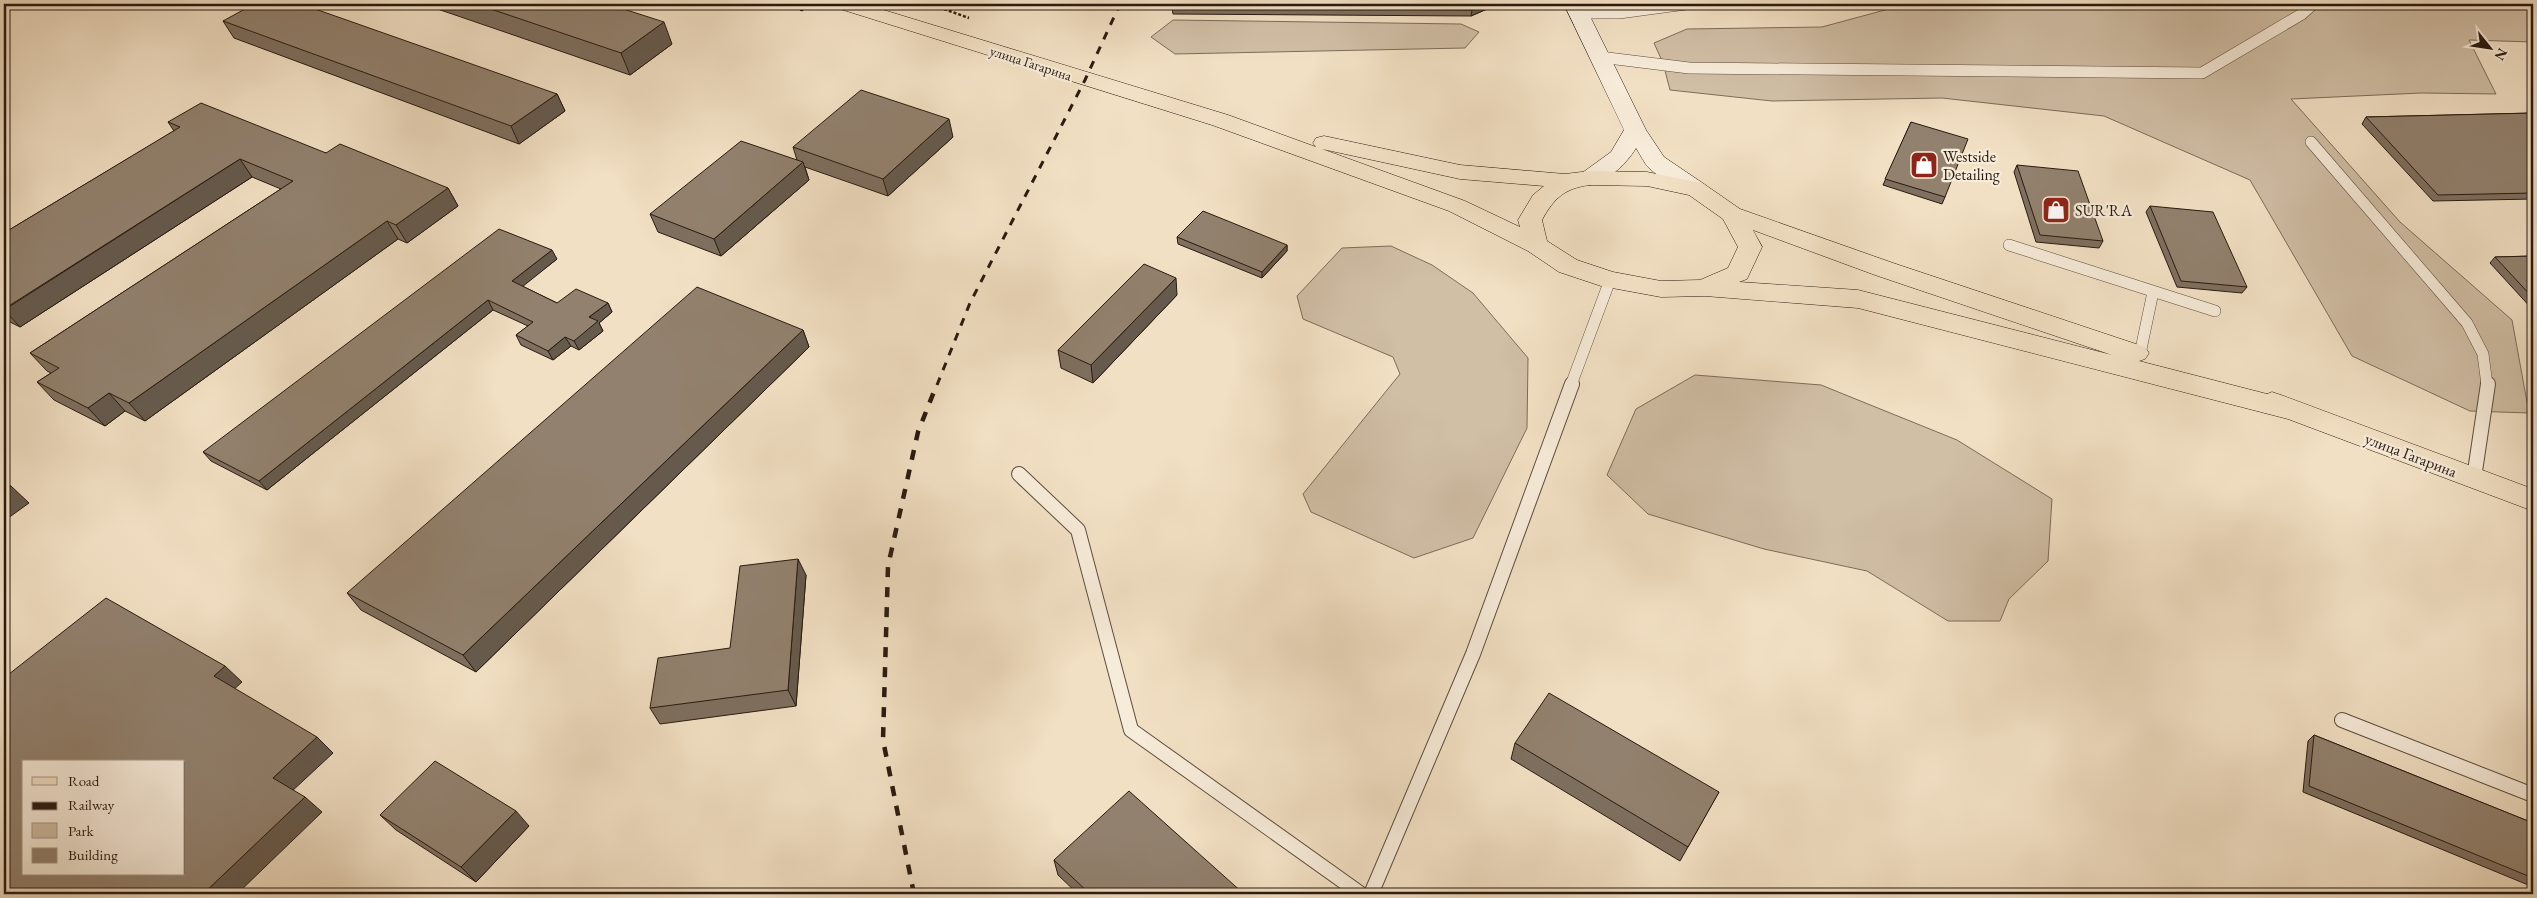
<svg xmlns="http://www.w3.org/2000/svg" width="2537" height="898" font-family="'EB Garamond',serif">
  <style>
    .green { fill: #d0bea5; stroke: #7c6c5a }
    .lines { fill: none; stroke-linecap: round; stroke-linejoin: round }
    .lane-far1-casing { stroke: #5b4c3d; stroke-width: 12 }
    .lane-casing { stroke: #5b4c3d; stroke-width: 16 }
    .secondary-casing { stroke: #291a10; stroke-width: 1 }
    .primary-casing { stroke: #291a10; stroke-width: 1 }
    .path { stroke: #291a10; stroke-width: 2.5; stroke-dasharray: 3 2; stroke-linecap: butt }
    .lane-far1 { stroke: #f7ebd9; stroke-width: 11 }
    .lane { stroke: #f7ebd9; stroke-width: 14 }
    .secondary { fill: #f7ebd9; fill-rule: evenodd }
    .primary { fill: #f2e0c4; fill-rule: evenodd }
    .rail-far1 { stroke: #291a10; stroke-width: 3; stroke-dasharray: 8 8; stroke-linecap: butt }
    .rail { stroke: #291a10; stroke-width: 4.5; stroke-dasharray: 10 10; stroke-linecap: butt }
    .wall { fill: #7e6f5f; stroke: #291a10 }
    .shaded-wall { fill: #665a4d; stroke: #291a10 }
    .building { fill: #92816e; stroke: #291a10; fill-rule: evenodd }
    .labels { text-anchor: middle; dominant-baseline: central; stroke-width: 4.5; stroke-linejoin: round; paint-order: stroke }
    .far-street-label { font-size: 14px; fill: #291a10; stroke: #f7ebd9 }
    .poi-label { font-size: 16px; fill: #291a10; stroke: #f7ebd9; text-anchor: start }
    .street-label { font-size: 16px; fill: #291a10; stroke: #f7ebd9 }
  </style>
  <rect width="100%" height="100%" fill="#f2e0c4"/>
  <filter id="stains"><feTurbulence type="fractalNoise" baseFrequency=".004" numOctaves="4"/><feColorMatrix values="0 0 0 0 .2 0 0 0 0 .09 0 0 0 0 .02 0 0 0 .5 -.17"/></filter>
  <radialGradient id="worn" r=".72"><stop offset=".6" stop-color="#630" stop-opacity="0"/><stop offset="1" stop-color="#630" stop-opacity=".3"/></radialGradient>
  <g class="green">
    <path d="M1907,4H2533V42L2469,40L2496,94L2421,93L2291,99L2400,222L2512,320L2529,413L2470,411L2352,356L2250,180L2104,116L1942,98L1772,101L1670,90L1663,63L1654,43L1687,29L1822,27Z"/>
    <path d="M1173,20L1461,24L1479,32L1465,48L1175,54L1151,37Z"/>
    <path d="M1391,246L1432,265L1473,293L1528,358L1527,428L1473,538L1414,558L1311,512L1303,494L1400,374L1393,357L1303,319L1297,296L1342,248Z"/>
    <path d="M1695,375L1821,385L1957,440L2052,499L2048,561L2009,599L2000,621H1948L1867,571L1764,549L1648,514L1607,475L1636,409Z"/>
  </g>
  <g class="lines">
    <defs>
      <g id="lane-far1">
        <path d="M1579,13H1619L1686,4"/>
        <path d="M1600,57L1689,68L2202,73L2302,14L2313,4"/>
        <path d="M2311,142L2467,323L2483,354L2487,385"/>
        <path d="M2009,245L2215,311"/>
        <path d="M2140,354L2153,292"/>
        <path d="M1571,385L1610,280"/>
      </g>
      <g id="lane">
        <path d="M1019,474L1078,530L1131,730L1361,894"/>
        <path d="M2474,478L2488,384"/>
        <path d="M2342,720L2533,795"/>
        <path d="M1371,894L1473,654L1572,384"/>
      </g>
      <path id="secondary" d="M1564,4H1584L1646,130L1664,157L1704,184L1708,189L1704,194C1686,199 1662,179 1649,168C1644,163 1640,154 1636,148C1626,165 1602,188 1582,183L1579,178L1582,173L1611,152L1624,130Z"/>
      <path id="primary" d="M834,4H864L1228,115L1316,147L1313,143L1316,138L1324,136L1460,165L1565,174L1590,171L1647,172L1696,182L1704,184L1740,209L1893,263L2145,347L2149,353L2145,359L2139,361L2267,394L2272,392L2281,395L2533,489V511L2288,419L1858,308L1705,296L1661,297L1601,286L1559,272L1528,251L1449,211L1212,125L837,8ZM1322,149L1460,179L1544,186L1533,195L1518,220L1520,227L1465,201ZM1590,185L1647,186L1689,195L1723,219L1738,247L1728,268L1700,280L1661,281L1613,272L1577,260L1547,241L1542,220C1554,198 1565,188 1590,185ZM1753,230L1875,275L2112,355L1858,290L1739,282L1747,279L1762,247Z"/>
    </defs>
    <use href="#lane-far1" class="lane-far1-casing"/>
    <use href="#lane" class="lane-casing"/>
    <use href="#secondary" class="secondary-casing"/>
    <use href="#primary" class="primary-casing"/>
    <g class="path">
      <path d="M781,4L802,10L810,4"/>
      <path d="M930,4L969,18"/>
    </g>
    <use href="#lane-far1" class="lane-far1"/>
    <use href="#lane" class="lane"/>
    <use href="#secondary" class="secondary"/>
    <use href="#primary" class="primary"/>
    <path class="rail-far1" d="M937,385L970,303L1085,80L1120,4"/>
    <path class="rail" d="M914,894L883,740L888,566L918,432L937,384"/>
  </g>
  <g class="wall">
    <path d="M57,4H70L65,7Z"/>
    <path d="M423,4H608L672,44L630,75Z"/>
    <path d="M1172,8L1487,9L1471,16L1173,14Z"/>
    <path d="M223,21L557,94L565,111L519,144L234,38Z"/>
    <path d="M2533,113V199L2433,201L2362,124L2366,117Z"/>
    <path d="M168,122L326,153L448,188L458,206L407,243L398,239L145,421L125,411L105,426L54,400L37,382L51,373L47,371L30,353L281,189L252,177L20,327L4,319V233L174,131Z"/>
    <path d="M1911,122L1945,197L1942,204L1883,185Z"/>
    <path d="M953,137L888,196L805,167L809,180L721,256L658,232L650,214L797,160L793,147Z"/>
    <path d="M2017,165L2103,241L2099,248L2036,242L2014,172Z"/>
    <path d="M2150,206L2247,287L2242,293L2177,287L2146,212Z"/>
    <path d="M1177,237L1287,245V251L1262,278L1178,244Z"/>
    <path d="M2533,256V310L2490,263L2495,257Z"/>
    <path d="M557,259L522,286L557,303H608L612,312L599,323L603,331L579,350L571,346L553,360L521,345L516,335L528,326L493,310L267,490L211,461L203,452Z"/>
    <path d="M1177,295L1093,383L1061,368L1058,350Z"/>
    <path d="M803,330L809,347L476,672L361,610L347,593Z"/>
    <path d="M806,575L796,706L660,724L650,708L730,648Z"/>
    <path d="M2314,735L2533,823V887L2303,792L2308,741Z"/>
    <path d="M1515,743L1719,792L1680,861L1511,759Z"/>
    <path d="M380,815L529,826L476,882L396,830Z"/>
    <path d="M1054,860L1244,894H1078L1058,875Z"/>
  </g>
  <g class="shaded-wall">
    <path d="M63,4H70L65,7Z"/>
    <path d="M1485,4H1490L1487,9L1471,16L1472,10Z"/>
    <path d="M664,22L672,44L630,75L621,53Z"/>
    <path d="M557,94L565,111L519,144L511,126Z"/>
    <path d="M949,119L953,137L888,196L883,179Z"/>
    <path d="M240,159L252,177L20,327L4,310Z"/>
    <path d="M803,162L809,180L721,256L714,239Z"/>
    <path d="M448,188L458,206L407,243L396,225Z"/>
    <path d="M387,221L398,239L145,421L129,403Z"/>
    <path d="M1287,245V251L1262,278V272Z"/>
    <path d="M552,250L557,259L517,291L512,281Z"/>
    <path d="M1176,278L1177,295L1093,383L1091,365Z"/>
    <path d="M488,300L493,310L267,490L259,481Z"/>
    <path d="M608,303L612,312L599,323L603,331L579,350L574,341L589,317Z"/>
    <path d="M803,330L809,347L476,672L463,655Z"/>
    <path d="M565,337L571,346L553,360L548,351Z"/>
    <path d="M109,393L125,411L105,426L88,408Z"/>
    <path d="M11,486L29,503L4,521V491Z"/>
    <path d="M798,559L806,575L796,706L788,690Z"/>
    <path d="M225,666L242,682L231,692L214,676Z"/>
    <path d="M317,737L333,753L290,793L273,778Z"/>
    <path d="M305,797L322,812L237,894H203Z"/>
    <path d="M516,811L529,826L476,882L461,867Z"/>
  </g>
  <g class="building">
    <path d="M254,4H301L557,94L511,126L223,21Z"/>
    <path d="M476,4H608L664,22L621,53Z"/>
    <path d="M1173,4H1485L1472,10L1172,8Z"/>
    <path d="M861,90L949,119L883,179L793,147Z"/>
    <path d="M201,103L326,153L340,144L448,188L396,225L387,221L129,403L109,393L88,408L37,382L59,368L30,353L293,181L240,159L4,309V233L180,127L168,122Z"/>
    <path d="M2533,113V193L2438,195L2366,117Z"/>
    <path d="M1911,122L1968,139L1945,197L1885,179Z"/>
    <path d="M741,141L803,162L714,239L650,214Z"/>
    <path d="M2017,165L2078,171L2103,241L2040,235Z"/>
    <path d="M2150,206L2213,212L2247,287L2181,281Z"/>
    <path d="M1203,211L1287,245L1262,272L1177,237Z"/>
    <path d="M499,229L552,250L512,281L557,303L576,289L608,303L589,317L598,321L574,341L565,337L548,351L516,335L533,322L488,300L259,481L203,452Z"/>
    <path d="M2533,256V298L2495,257Z"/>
    <path d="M1144,264L1176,278L1091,365L1058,350Z"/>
    <path d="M697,287L803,330L463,655L347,593Z"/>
    <path d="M4,482L11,486L4,491Z"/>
    <path d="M798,559L788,690L650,708L658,658L730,648L740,566Z"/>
    <path d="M106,598L225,666L214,676L317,737L273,778L305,797L203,894H4V678ZM24,762H184V874H24Z"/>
    <path d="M1549,693L1719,792L1688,847L1515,743Z"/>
    <path d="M2314,735L2533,823V878L2309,786Z"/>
    <path d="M435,761L516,811L461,867L380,815Z"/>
    <path d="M1129,791L1244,894H1090L1054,860Z"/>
  </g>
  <defs>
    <symbol id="shop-square" viewBox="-11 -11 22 22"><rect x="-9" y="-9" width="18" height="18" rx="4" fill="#8f2418" stroke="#f7ebd9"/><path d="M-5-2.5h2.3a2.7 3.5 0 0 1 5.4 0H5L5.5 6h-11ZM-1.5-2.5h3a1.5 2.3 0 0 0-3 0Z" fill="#fff"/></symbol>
  </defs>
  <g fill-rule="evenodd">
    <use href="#shop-square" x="1908" y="149" width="32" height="32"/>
    <use href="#shop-square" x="2040" y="194" width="32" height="32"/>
  </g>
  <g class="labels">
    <g class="far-street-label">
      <text transform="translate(1031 63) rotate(18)">улица Гагарина</text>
    </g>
    <g class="poi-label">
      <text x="1943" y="156">Westside<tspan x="1943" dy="18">Detailing</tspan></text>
      <text x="2075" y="210">SUR'RA</text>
    </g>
    <g class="street-label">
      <text transform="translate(2411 455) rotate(21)">улица Гагарина</text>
    </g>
  </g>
  <rect width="2537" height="898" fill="none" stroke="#f2e0c4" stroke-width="20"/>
  <rect x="5" y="5" width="2527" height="888" fill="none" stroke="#291a10" stroke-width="2.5"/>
  <rect x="10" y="10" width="2517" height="878" fill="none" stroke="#291a10"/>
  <rect x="22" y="760" width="162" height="115" fill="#f7ebd9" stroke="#a59789"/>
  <rect x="32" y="777" width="25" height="8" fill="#f2e0c4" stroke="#a59789"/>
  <text x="68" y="786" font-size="15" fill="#291a10">Road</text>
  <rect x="32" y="802" width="25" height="8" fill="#291a10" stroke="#a59789"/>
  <text x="68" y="810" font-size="15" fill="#291a10">Railway</text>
  <rect x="32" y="823" width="25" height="15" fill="#d0bea5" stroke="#a59789"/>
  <text x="68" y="836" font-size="15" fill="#291a10">Park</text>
  <rect x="32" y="848" width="25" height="15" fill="#92816e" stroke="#a59789"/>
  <text x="68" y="860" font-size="15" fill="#291a10">Building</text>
  <g transform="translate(2490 48) rotate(120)" stroke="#f7ebd9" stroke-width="4" paint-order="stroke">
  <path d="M0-4L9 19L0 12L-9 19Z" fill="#291a10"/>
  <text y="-8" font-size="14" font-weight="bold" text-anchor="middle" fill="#291a10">N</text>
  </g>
  <rect width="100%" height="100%" filter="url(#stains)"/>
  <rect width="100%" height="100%" fill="url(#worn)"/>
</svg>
